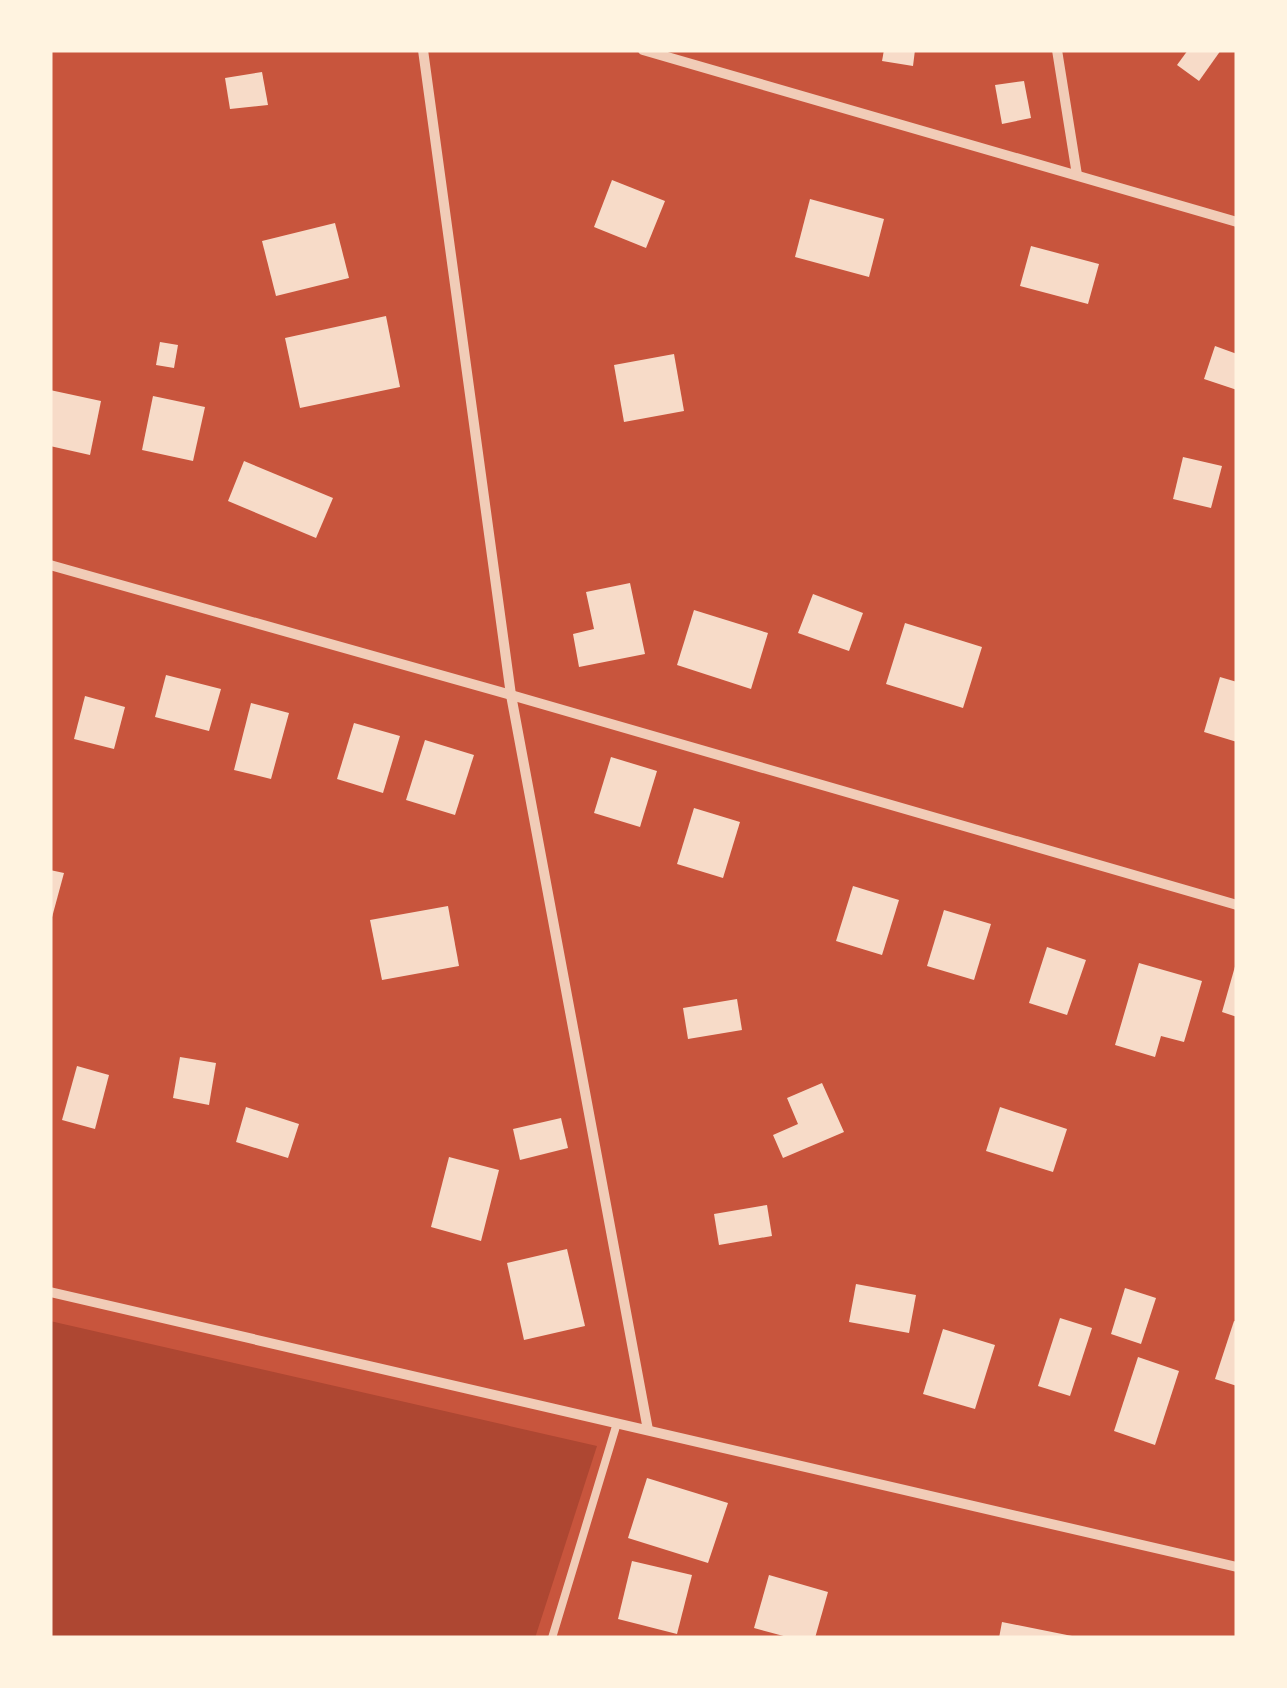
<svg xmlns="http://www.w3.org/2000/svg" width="1287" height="1688" font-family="'DM Sans',sans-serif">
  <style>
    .green { fill: #ae4732 }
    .building { fill: #f7dbc8 }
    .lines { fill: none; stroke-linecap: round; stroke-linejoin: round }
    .service { stroke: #f1ccb7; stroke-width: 8 }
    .minor { stroke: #f1ccb7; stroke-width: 10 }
  </style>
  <rect width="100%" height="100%" fill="#c8553d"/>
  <path class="green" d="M50,1321L597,1446L535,1638H50Z"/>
  <g class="building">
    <path d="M884,50H915L913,66L882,61Z"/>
    <path d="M1188,50H1221L1199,81L1177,65Z"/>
    <path d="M262,72L268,105L230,109L225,78Z"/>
    <path d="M1024,81L1031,118L1002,124L995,85Z"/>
    <path d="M612,180L665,201L646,248L594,227Z"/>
    <path d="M810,199L884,219L869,277L795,257Z"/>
    <path d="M335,223L349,278L276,296L262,241Z"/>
    <path d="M1031,246L1099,264L1088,304L1020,286Z"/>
    <path d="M386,316L400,387L300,408L285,338Z"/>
    <path d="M160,342L178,345L174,368L156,365Z"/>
    <path d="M1215,346L1237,354V390L1204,379Z"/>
    <path d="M674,354L684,411L624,422L614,365Z"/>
    <path d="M50,390L101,401L90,455L50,446Z"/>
    <path d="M153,396L205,407L193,461L142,450Z"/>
    <path d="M1183,457L1222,466L1211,508L1173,499Z"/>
    <path d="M244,461L333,498L316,538L228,501Z"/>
    <path d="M630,583L645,654L579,667L573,634L594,629L586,592Z"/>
    <path d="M813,594L863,613L849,651L798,633Z"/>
    <path d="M694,610L768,633L751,689L677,665Z"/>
    <path d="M905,623L982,647L963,708L886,684Z"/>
    <path d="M166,675L221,689L209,731L155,717Z"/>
    <path d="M1220,677L1237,682V742L1204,732Z"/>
    <path d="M85,696L125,707L114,749L74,739Z"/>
    <path d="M251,703L289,713L271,779L234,770Z"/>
    <path d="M354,723L400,736L383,793L337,779Z"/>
    <path d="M425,740L474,755L455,815L406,800Z"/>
    <path d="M611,757L657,771L640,827L594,813Z"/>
    <path d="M694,808L740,822L723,878L677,864Z"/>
    <path d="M50,870L64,873L51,921H50Z"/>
    <path d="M853,886L899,900L882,955L836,941Z"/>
    <path d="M448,906L459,966L382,980L370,920Z"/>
    <path d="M944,910L991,924L974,980L927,966Z"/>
    <path d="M1047,947L1086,960L1067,1015L1029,1003Z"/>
    <path d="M1139,963L1202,981L1184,1042L1161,1036L1155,1057L1115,1045Z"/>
    <path d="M1236,963H1237V1017L1222,1012Z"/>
    <path d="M737,999L742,1030L688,1039L683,1008Z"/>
    <path d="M180,1057L216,1063L209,1105L173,1098Z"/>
    <path d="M77,1066L109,1075L95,1129L62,1120Z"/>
    <path d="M822,1083L844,1132L783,1158L773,1135L798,1124L787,1098Z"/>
    <path d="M246,1107L299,1124L288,1158L236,1142Z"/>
    <path d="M1000,1107L1067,1129L1053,1172L986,1151Z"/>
    <path d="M561,1118L568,1148L520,1160L513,1129Z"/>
    <path d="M449,1157L499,1170L481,1241L431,1227Z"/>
    <path d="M767,1205L772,1236L719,1245L714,1214Z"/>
    <path d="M567,1249L585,1326L524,1340L507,1263Z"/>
    <path d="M856,1284L916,1295L909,1333L849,1322Z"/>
    <path d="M1125,1288L1156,1298L1141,1344L1111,1334Z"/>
    <path d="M1060,1318L1092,1328L1070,1396L1038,1386Z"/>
    <path d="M1234,1321L1237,1322V1386L1215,1379Z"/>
    <path d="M943,1329L995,1345L975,1409L923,1394Z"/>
    <path d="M1138,1357L1179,1371L1155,1445L1114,1431Z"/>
    <path d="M647,1478L728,1503L708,1563L628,1538Z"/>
    <path d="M632,1561L692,1575L677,1634L618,1619Z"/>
    <path d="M769,1575L828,1592L815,1638H791L754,1628Z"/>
    <path d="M1002,1622L1072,1636V1638H999Z"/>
  </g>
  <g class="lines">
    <path class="service" d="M552,1638L617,1423"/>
    <g class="minor">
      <path d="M423,50L511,695L648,1430"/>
      <path d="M643,50L1237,222"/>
      <path d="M1057,50L1077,175"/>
      <path d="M50,565L511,695L1237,905"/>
      <path d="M50,1292L1237,1567"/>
    </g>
  </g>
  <rect width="1287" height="1688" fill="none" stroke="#fff3e0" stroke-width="105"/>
</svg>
